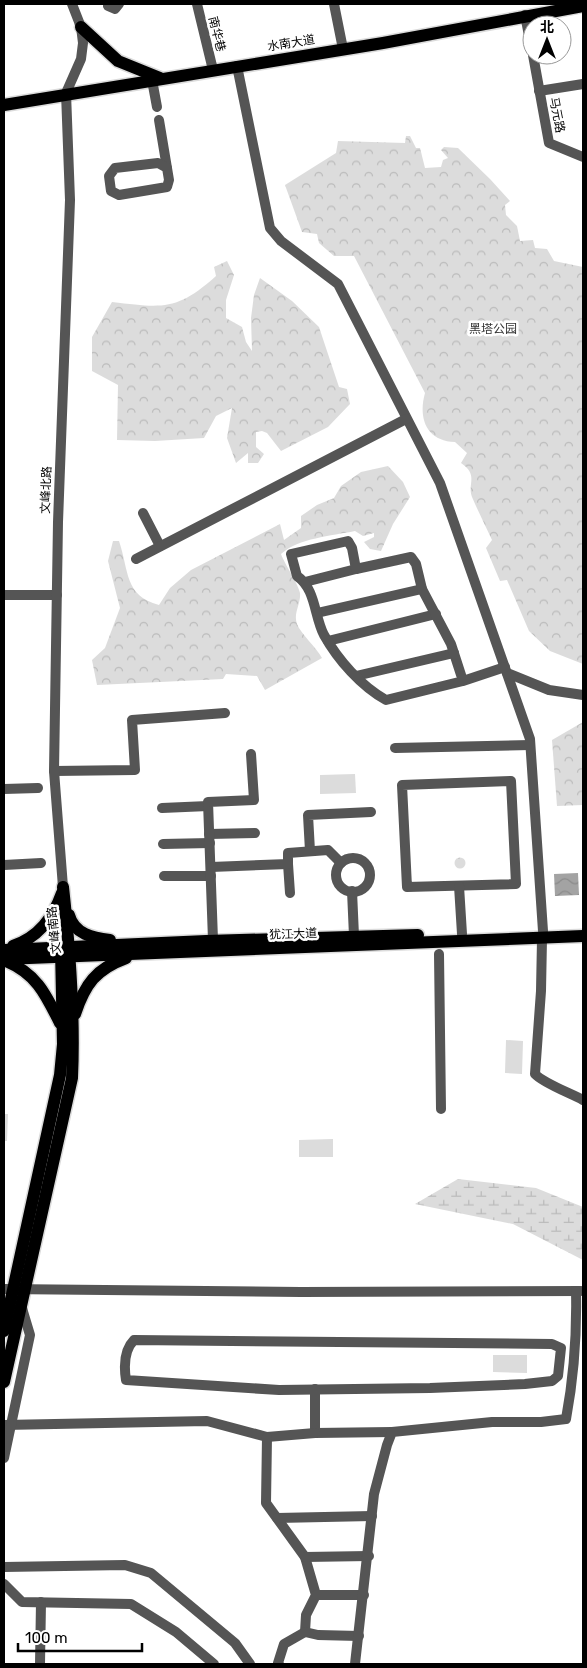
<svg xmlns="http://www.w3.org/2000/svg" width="587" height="1668" font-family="Rubik,'Noto Sans SC',sans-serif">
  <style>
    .grass { fill: url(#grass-tufts) }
    .forest { fill: url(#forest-crowns) }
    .wetland { fill: url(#wetland-marsh) }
    .pitch { fill: #dcdcdc }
    .water { fill: url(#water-waves) }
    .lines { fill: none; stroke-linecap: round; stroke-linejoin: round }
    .major-casing { stroke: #dbdbdb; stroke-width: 15 }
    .minor { stroke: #555; stroke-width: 10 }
    .major { stroke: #000; stroke-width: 12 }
    .labels { text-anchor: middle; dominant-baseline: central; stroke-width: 5; stroke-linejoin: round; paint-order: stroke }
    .street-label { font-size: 12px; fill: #000; stroke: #fff }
    .park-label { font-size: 12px; fill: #333; stroke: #fff }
  </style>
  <defs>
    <pattern id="grass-tufts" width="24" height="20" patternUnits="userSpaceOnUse" patternTransform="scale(1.25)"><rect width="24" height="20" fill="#dcdcdc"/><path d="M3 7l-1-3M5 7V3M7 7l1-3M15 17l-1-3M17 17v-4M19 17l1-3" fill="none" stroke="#bbb"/></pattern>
    <pattern id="forest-crowns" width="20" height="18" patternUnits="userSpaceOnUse" patternTransform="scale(1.25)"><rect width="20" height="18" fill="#dcdcdc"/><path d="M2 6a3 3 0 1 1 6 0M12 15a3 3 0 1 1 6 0" fill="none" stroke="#bbb"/></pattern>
    <pattern id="wetland-marsh" width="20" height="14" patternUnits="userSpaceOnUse" patternTransform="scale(1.25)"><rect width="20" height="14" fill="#dcdcdc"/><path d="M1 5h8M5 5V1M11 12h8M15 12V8" fill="none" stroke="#bbb"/></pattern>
    <pattern id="water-waves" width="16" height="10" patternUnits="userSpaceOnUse" patternTransform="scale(1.25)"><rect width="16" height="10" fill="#a3a3a3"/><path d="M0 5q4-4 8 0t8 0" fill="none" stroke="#8b8b8b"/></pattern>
  </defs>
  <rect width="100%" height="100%" fill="#fff"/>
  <circle class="grass" cx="460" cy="863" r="5.5"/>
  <g class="forest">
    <path d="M406,136H410L416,148H420L425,168L441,167L443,160L448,158L441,150L444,147L458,148L490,179L510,201L505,205L506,215L517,226L520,241L533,240L535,248L547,249L554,261L583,267V664L550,651L529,631L507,580L500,581L486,548L492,540C485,525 478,511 472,497C467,484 479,475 461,463L467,453L455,442C426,441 418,418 425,393L354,256H334L319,243L317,234L302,232L285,185L336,153L338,141L405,143Z"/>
    <path d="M227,261L234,275L226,300V318L242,327L246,342L252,351L251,318L254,295L260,278L292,301L319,327L339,387L347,389L350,404L328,427L281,451L267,433L262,431L256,432V447L264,454L258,463H248V453L236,463L227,438L232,408L216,416L204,438L155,441L117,440L118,385L92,371V337L112,302C163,308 177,311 216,276L214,267Z"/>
    <path d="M388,466L403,482L410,497L393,524L381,551L370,549L364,542L374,537V533L363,536L355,531C331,536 299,538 281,554C285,565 298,583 300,593C301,604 293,613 297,624C301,634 316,647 322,658L265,690L257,676L226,674L223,679L97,685L92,660L105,648L120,608L108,561L113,541H119C129,570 124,596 159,605L170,588L191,570L280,524L284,540L301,528V516L317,505L334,498L341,486L361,472Z"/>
    <path d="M583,722V805L557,806L552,740Z"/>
  </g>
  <path class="wetland" d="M458,1179L536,1188L583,1207V1260L513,1224L415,1204Z"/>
  <g class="pitch">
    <path d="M355,774L356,793L320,794V775Z"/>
    <path d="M506,1040L523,1041L522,1074L505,1073Z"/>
    <path d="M4,1114H8L7,1141H4Z"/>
    <path d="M333,1139V1157H299V1140Z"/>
    <path d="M493,1355H527V1373L493,1372Z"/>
  </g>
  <path class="water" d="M578,873L579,895L555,896L554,874Z"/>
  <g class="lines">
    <defs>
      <g id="major">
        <path d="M81,27L118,61L160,78"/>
        <path d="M4,105L383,43L583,6"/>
        <path d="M69,915C74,934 93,938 110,940"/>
        <path d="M13,946C39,937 53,918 62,893"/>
        <path d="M4,950L206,941L418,935"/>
        <path d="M4,959L583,936"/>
        <path d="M6,961C37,974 46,995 60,1023"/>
        <path d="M75,1014C85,984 96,969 126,958"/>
        <path d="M4,1331L60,1075L63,1044L61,950"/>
        <path d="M4,1382L72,1078C75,1014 70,951 63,887"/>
      </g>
    </defs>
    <use href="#major" class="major-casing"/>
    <g class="minor">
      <path d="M197,4L213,70"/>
      <path d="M334,4L343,49"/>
      <path d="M108,6L115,9L119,4"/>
      <path d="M525,15L532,51"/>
      <path d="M533,55L549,143L583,157"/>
      <path d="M237,66L270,228L281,241L338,284L440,483L530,739L543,931"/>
      <path d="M152,80L157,107"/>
      <path d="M539,91L583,84"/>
      <path d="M159,120L167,168"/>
      <path d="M158,163L167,168L169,180L167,187L119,195L111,191L109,176L115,168Z"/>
      <path d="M143,513L160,546"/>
      <path d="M136,559L406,419"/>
      <path d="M305,582L356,569"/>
      <path d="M4,595H57"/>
      <path d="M317,613L422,589"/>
      <path d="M328,641L436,614"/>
      <path d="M507,673L549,690L583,695"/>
      <path d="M356,676L454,653"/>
      <path d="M463,681L386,700C361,686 338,660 324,635C314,616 316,589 297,576L291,554L348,541L352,548L356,569L411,557L416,564L422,589L451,644L463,681L505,667"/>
      <path d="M395,748L530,745"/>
      <path d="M54,771L135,770L132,720L225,713"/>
      <path d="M511,781L516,884L407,887L402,785Z"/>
      <path d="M4,789L38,788"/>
      <path d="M162,808L208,806"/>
      <path d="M209,834L255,833"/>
      <path d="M163,844L210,843"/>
      <path d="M310,851L308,815L371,812"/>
      <circle cx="353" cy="875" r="17"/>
      <path d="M288,864L290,893"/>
      <path d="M4,865L41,863"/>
      <path d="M211,867L288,864V853L328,850L341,863"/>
      <path d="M164,876H211"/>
      <path d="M459,886L462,934"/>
      <path d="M63,887L54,771L58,522L70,200L66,93L81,59L83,43L81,27L72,4"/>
      <path d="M352,891L354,936"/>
      <path d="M542,939L541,991L535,1074C543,1083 570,1093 583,1100"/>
      <path d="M213,940L208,802L254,800L251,754"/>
      <path d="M439,954L441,1109"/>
      <path d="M4,1289L301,1292L581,1291"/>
      <path d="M134,1340L552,1344L561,1348L558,1376L552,1381L525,1384L430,1388L279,1390L126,1380C124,1367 124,1350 134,1340Z"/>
      <path d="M315,1389V1433L392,1432"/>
      <path d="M4,1425L207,1421L267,1437L315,1433"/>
      <path d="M267,1437L266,1503L305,1557L316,1595L306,1615L305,1632L318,1635L359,1636"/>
      <path d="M4,1458L30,1335L21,1305"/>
      <path d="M277,1518L372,1516"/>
      <path d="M305,1557L369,1556"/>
      <path d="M4,1567L125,1565L151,1573L235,1643L250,1664"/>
      <path d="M4,1584L22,1602L131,1604L176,1632L214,1664"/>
      <path d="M316,1595H364"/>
      <path d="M40,1664L41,1602"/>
      <path d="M279,1664L278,1663L284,1644L305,1632"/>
      <path d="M355,1664L374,1494L387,1445L392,1432L492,1422H541L566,1419C574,1376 577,1335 576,1291"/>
    </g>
    <use href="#major" class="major"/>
  </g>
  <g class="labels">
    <g class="street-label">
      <text transform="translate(217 34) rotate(76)">南华巷</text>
      <text transform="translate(291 43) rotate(-9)">水南大道</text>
      <text transform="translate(557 115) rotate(79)">马元路</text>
      <text transform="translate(46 490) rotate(-88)">文峰北路</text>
      <text transform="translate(54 930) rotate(-96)">文峰南路</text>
      <text transform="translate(293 934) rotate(-2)">犹江大道</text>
    </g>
    <g class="park-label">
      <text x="493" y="329">黑塔公园</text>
    </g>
  </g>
  <rect width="587" height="1668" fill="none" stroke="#000000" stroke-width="10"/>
  <g transform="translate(547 40)"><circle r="24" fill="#ffffff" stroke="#999999"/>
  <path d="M0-4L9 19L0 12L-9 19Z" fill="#000000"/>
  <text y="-8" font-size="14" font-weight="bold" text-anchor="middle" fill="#000000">北</text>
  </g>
  <path d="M18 1643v8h124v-8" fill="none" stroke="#000000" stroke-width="2.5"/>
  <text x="25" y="1643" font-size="15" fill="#000000" stroke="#ffffff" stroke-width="4" paint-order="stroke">100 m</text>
</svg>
